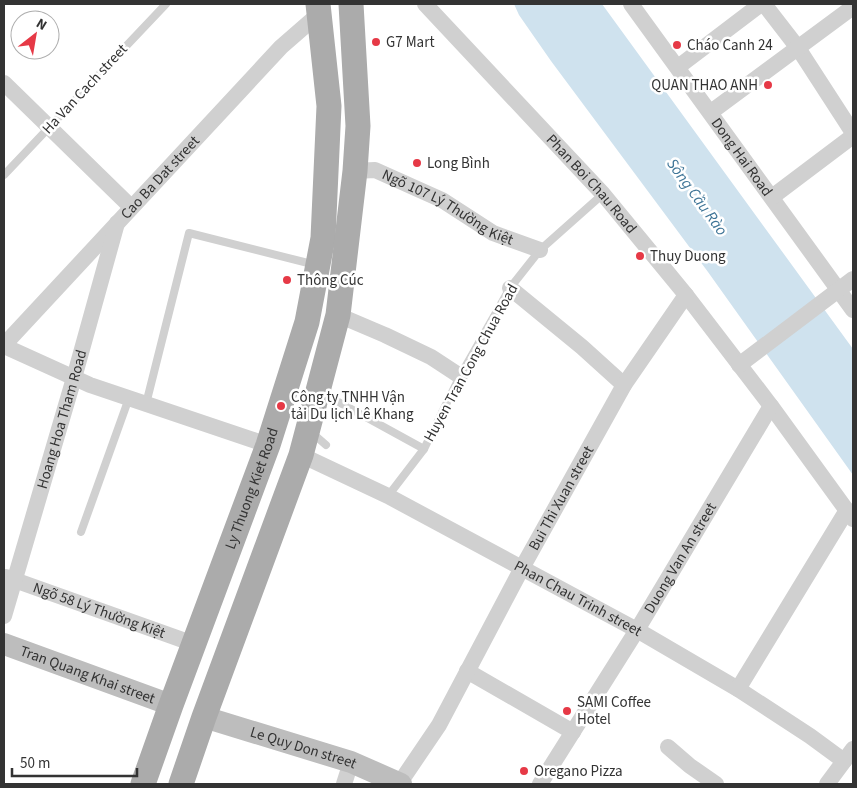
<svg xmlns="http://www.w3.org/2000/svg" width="857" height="788" font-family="'Source Sans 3',sans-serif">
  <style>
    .water { fill: #cfe2ee }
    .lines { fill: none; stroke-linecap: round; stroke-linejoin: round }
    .lane { stroke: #d0d0d0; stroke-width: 8 }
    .street { stroke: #d0d0d0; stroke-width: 16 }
    .secondary { stroke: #bdbdbd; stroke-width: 22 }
    .primary { stroke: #ababab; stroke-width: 25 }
    .poi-dot { fill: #e63946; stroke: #fff; stroke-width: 2 }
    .labels { text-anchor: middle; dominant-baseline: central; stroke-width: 5; stroke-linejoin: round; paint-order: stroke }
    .poi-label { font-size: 15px; fill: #333; stroke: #fff; text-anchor: start }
    .street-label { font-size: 15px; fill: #333; stroke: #fff }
    .water-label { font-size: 16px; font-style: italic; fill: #3f7597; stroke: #fff }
  </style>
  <rect width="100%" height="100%" fill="#fff"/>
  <path class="water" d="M514,4H602L853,349V475L708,272L551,61L519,15Z"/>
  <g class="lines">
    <g class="lane">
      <path d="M4,175L166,4"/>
      <path d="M322,393L424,449"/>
      <path d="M146,404L189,233L316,265"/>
      <path d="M311,432L326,445"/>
      <path d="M388,496L424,449L460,376L510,288L540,250L603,194"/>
      <path d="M81,532L129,398"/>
    </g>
    <g class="street">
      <path id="s1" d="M425,4L603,194L686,295L771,406L853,519"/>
      <path id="s2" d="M631,4L853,310"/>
      <path d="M764,4L798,48L853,133"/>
      <path d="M678,67L761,4"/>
      <path d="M4,83L131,207"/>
      <path d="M711,112L853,7"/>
      <path id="s3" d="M355,171L375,170L442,200L493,233L540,250"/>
      <path d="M772,197L853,136"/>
      <path d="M510,288L582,347L624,385"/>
      <path d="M338,315L385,335L431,357L460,376"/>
      <path id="s4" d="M4,345L281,47L320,13"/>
      <path d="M4,346L90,385L268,445"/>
      <path d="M739,365L853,279"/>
      <path id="s5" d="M301,455L388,496L637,630L738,689L810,736L844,761"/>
      <path id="s6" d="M6,577L194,644"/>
      <path id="s7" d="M4,616L74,378L117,223"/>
      <path d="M467,671L573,732"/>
      <path d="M738,689L847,510"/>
      <path d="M668,747L690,766L716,784"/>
      <path d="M344,784L351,762"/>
      <path id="s8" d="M399,784L439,725L522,568L624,385L686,295"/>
      <path id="s9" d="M540,784L637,630L771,406"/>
      <path d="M827,784L853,749"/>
    </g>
    <g class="secondary">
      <path id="s10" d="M4,644L171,705"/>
      <path id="s11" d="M204,717L351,762L401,784"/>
    </g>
    <g class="primary">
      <path id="s12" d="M143,784L171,705L268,445L307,322L323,238L329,106L318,4"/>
      <path d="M181,784L204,717L301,455L338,315L355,171L358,126L351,4"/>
    </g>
  </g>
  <g class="poi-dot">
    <circle cx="376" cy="42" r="5"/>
    <circle cx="677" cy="45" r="5"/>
    <circle cx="768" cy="85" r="5"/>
    <circle cx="417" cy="163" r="5"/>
    <circle cx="640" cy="256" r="5"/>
    <circle cx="287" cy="280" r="5"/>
    <circle cx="281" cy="406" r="5"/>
    <circle cx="567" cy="711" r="5"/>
    <circle cx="524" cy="771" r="5"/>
  </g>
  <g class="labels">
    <g class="poi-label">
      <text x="386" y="42">G7 Mart</text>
      <text x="687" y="45">Cháo Canh 24</text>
      <text x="758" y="85" text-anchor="end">QUAN THAO ANH</text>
      <text x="427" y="163">Long Bình</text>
      <text x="650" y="256">Thuy Duong</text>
      <text x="297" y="280">Thông Cúc</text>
      <text x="291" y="397">Công ty TNHH Vận<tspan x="291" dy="17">tải Du lịch Lê Khang</tspan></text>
      <text x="577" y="702">SAMI Coffee<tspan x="577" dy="17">Hotel</tspan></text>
      <text x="534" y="771">Oregano Pizza</text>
    </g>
    <g class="street-label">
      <text transform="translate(85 89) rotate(-47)">Ha Van Cach street</text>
      <text stroke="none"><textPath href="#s2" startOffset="189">Dong Hai Road</textPath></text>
      <text stroke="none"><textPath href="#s4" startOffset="229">Cao Ba Dat street</textPath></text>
      <text stroke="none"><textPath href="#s1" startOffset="245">Phan Boi Chau Road</textPath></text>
      <text stroke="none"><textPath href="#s3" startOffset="102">Ngõ 107 Lý Thường Kiệt</textPath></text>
      <text transform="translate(471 363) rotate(-61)">Huyen Tran Cong Chua Road</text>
      <text stroke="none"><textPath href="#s7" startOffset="205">Hoang Hoa Tham Road</textPath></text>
      <text stroke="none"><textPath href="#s12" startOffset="315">Ly Thuong Kiet Road</textPath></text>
      <text stroke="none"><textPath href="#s8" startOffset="329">Bui Thi Xuan street</textPath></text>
      <text stroke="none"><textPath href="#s9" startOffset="266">Duong Van An street</textPath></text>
      <text stroke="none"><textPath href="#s5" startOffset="312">Phan Chau Trinh street</textPath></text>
      <text stroke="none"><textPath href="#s6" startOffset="99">Ngõ 58 Lý Thường Kiệt</textPath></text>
      <text stroke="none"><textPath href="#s10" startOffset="89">Tran Quang Khai street</textPath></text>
      <text stroke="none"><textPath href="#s11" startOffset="104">Le Quy Don street</textPath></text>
    </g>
    <g class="water-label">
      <text transform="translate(697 197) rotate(54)">Sông Cầu Rào</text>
    </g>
  </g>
  <rect width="857" height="788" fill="none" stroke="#333333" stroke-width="10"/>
  <g transform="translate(35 35) rotate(31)"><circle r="24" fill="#ffffff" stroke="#adadad"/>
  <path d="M0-4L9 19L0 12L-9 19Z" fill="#e63946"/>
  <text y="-8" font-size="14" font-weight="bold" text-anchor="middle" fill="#333333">N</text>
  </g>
  <path d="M12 768v8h125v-8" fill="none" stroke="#333333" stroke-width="2.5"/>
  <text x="20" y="768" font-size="15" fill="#333333" stroke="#ffffff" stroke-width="4" paint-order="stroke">50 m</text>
</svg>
